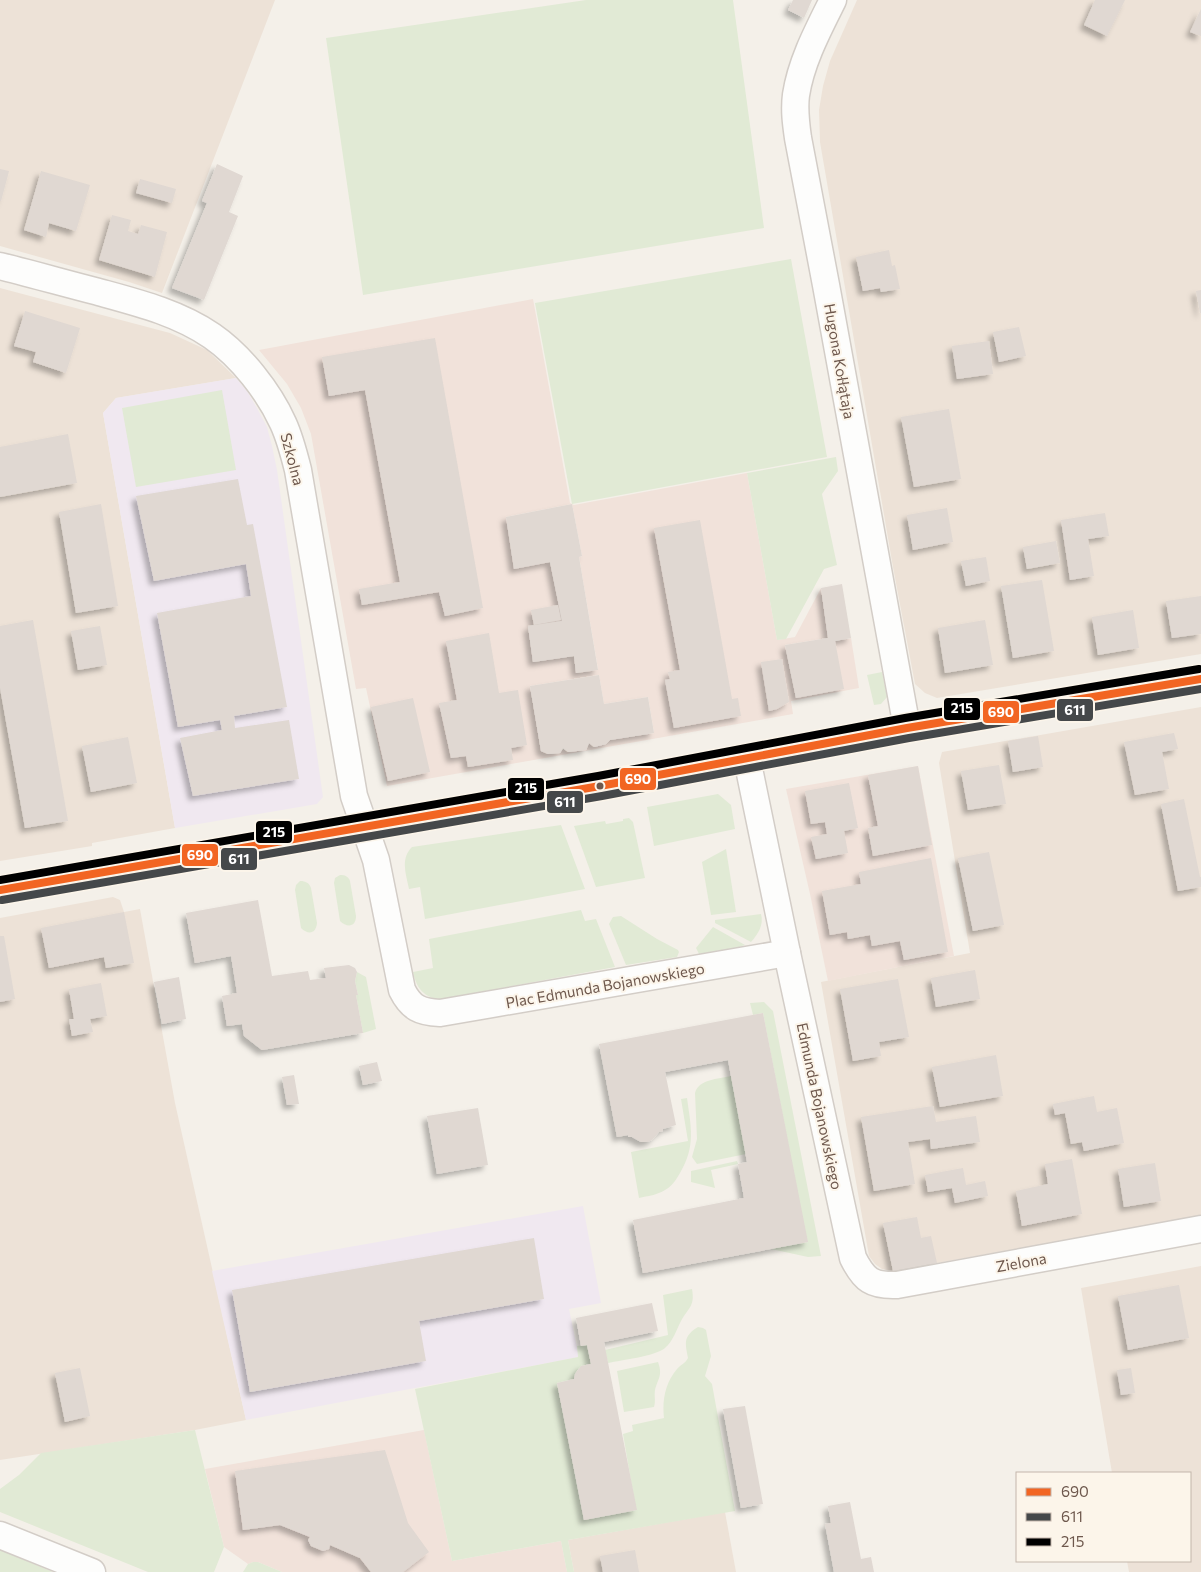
<svg xmlns="http://www.w3.org/2000/svg" width="1201" height="1572" font-family="Commissioner,sans-serif">
  <style>
    .residential { fill: #ede2d7 }
    .commercial { fill: #f1e2da; fill-rule: evenodd }
    .education { fill: #f0e8f0 }
    .green { fill: #e1ead5 }
    .building { fill: #e0d8d2; filter: url(#shadow) }
    .lines { fill: none; stroke-linecap: round; stroke-linejoin: round }
    .minor-casing { stroke: #d3cdc7; stroke-width: 29 }
    .minor { stroke: #fdfdfc; stroke-width: 26 }
    .bus-1-casing { stroke: #fcf5ea; stroke-width: 11 }
    .bus-2-casing { stroke: #fcf5ea; stroke-width: 11 }
    .bus-3-casing { stroke: #fcf5ea; stroke-width: 11 }
    .bus-1 { stroke: #f26522; stroke-width: 8 }
    .bus-2 { stroke: #45484a; stroke-width: 8 }
    .bus-3 { stroke: #000; stroke-width: 8 }
    .bus-dot { fill: #6e584d; stroke: #fcf5ea; stroke-width: 2 }
    .labels { text-anchor: middle; dominant-baseline: central; stroke-width: 4; stroke-linejoin: round; paint-order: stroke }
    .street-label { font-size: 15px; fill: #6e584d; stroke: #fcf5ea }
    .line-badge { stroke: #fcf5ea; stroke-width: 2 }
    .badge-label { font-size: 14px; text-anchor: middle; font-weight: bold; fill: #fff }
  </style>
  <defs>
    <filter id="shadow"><feDropShadow dx="-4.5" dy="4.5" stdDeviation="2.5" flood-color="#0004"/></filter>
  </defs>
  <rect width="100%" height="100%" fill="#f4f0e9"/>
  <g class="residential">
    <path d="M0,0H275L162,293L129,282L0,246Z"/>
    <path d="M857,0H1201V654L937,698L925,693L915,684L893,567L820,142L819,110L823,86L830,61Z"/>
    <path d="M0,288L170,333L207,350L236,378L116,398L103,413L175,828L92,843V846L0,861Z"/>
    <path d="M1201,707V1216L892,1271L882,1269L875,1264L869,1256L821,982L970,953L939,763L942,752Z"/>
    <path d="M113,897L120,900L124,912L140,909L175,1103L246,1420L195,1430L0,1460V918Z"/>
    <path d="M1201,1266V1572H1129L1127,1561H1190V1473H1112L1081,1288Z"/>
    <path d="M725,1512L736,1572H574L568,1540Z"/>
  </g>
  <g class="commercial">
    <path d="M533,299L570,503L574,505L747,473L777,640L795,637L821,588L828,638L785,645L796,698L835,641L851,638L859,688L791,701L793,714L387,786L366,688L356,689L311,434L301,408L287,384L259,350ZM572,504L582,556L579,557L598,669L576,673L574,656L533,662L528,626L562,621L550,562L514,568L506,517ZM599,675L604,704L648,697L654,733L610,740L606,744L595,747L589,743L586,750L569,752L563,749L560,753L548,754L541,751L530,686Z"/>
    <path d="M918,766L954,956L828,981L810,894L786,789Z"/>
    <path d="M424,1430L452,1561L561,1541L567,1572H282L258,1562H253L248,1564L224,1547L205,1469Z"/>
  </g>
  <g class="education">
    <path d="M236,378L247,391L258,410L267,427L272,446L277,470L323,797L317,804L175,828L103,413L116,398Z"/>
    <path d="M583,1206L601,1303L569,1309L579,1357L246,1420L212,1271Z"/>
  </g>
  <g class="green">
    <path d="M586,0H733L764,228L363,295L326,38Z"/>
    <path d="M791,259L827,457L572,504L535,303Z"/>
    <path d="M222,390L236,470L136,487L122,408Z"/>
    <path d="M836,457L838,471L822,494L837,565L824,569L786,639L777,640L747,473Z"/>
    <path d="M882,672L887,697L881,704L874,705L867,675Z"/>
    <path d="M718,794L731,805L735,829L654,846L647,807Z"/>
    <path d="M629,818L633,822L645,878L596,887L574,826L605,821L606,824L623,821V819Z"/>
    <path d="M561,825L585,889L425,919L420,887L409,889C406,874 400,859 412,847Z"/>
    <path d="M726,849L736,912L711,915L702,862Z"/>
    <path d="M340,875C345,875 348,876 350,881L356,916C356,927 347,928 340,921L334,883L335,878Z"/>
    <path d="M300,881C306,881 309,883 311,888L317,923C316,934 308,935 301,928L295,890L296,885Z"/>
    <path d="M581,910L585,921L596,919L615,967L442,999C424,999 416,987 413,972L433,968L429,939Z"/>
    <path d="M761,914C764,925 758,934 751,942L715,923V920Z"/>
    <path d="M621,916L657,939L678,950L679,952L677,957L626,965L609,924L613,917Z"/>
    <path d="M713,927L745,945L739,947L699,954L696,948Z"/>
    <path d="M357,972L366,977L376,1029L363,1033L356,995H358L355,981Z"/>
    <path d="M764,1002L773,1011L821,1256L808,1257L771,1249L807,1242L763,1013L753,1015L750,1003Z"/>
    <path d="M731,1076L746,1154L697,1164L692,1157L697,1139L695,1093C699,1079 718,1079 731,1076Z"/>
    <path d="M687,1098C691,1127 696,1146 680,1173C676,1180 672,1186 665,1190C657,1195 648,1196 639,1198L631,1152L688,1141L681,1099Z"/>
    <path d="M737,1161L738,1164L711,1170L715,1188L691,1182V1171Z"/>
    <path d="M692,1289C695,1306 689,1307 681,1321C676,1330 674,1340 665,1348C656,1356 622,1360 608,1363L605,1350L668,1335L663,1295Z"/>
    <path d="M698,1327L703,1328L706,1330L709,1346L711,1356L705,1376L712,1384L735,1511L568,1540L574,1572H567L561,1541L452,1561L415,1389L578,1357L577,1346L587,1345L591,1364C581,1365 576,1369 574,1379L557,1383L584,1520L636,1510L623,1434L633,1431L632,1425L664,1418C662,1401 665,1383 677,1369C680,1365 685,1364 688,1358C685,1343 683,1336 698,1327Z"/>
    <path d="M658,1362C663,1376 658,1378 655,1390C654,1396 656,1401 654,1407L624,1412L617,1371Z"/>
    <path d="M195,1430L224,1547L214,1572H148L0,1512V1489L19,1475L41,1453Z"/>
    <path d="M0,1550L53,1572H0Z"/>
    <path d="M253,1562H258L282,1572H243L248,1564Z"/>
  </g>
  <g class="building">
    <path d="M793,0H812L804,18L788,10Z"/>
    <path d="M1095,0H1125L1107,36L1084,25Z"/>
    <path d="M1201,9V36L1190,32Z"/>
    <path d="M217,164L243,176L229,212L238,216L204,300L172,288L207,203L202,201Z"/>
    <path d="M0,169L9,171L1,201H0Z"/>
    <path d="M41,171L90,185L76,231L49,223L46,237L24,230Z"/>
    <path d="M140,179L176,189L172,203L136,193Z"/>
    <path d="M112,215L131,220L128,231L138,234L141,225L167,232L155,277L99,260Z"/>
    <path d="M889,250L892,266L895,265L900,289L881,292L880,288L863,291L856,257Z"/>
    <path d="M1201,290V313H1200L1196,291Z"/>
    <path d="M25,311L80,328L66,373L33,362L36,352L14,346Z"/>
    <path d="M1019,327L1026,356L999,362L993,332Z"/>
    <path d="M435,338L483,608L445,616L439,592L362,605L359,589L400,582L365,390L329,396L322,357Z"/>
    <path d="M989,341L993,374L957,379L952,346Z"/>
    <path d="M949,409L961,479L914,487L901,417Z"/>
    <path d="M68,434L77,483L0,497V447Z"/>
    <path d="M238,479L247,525L253,524L287,707L234,716L235,728L289,720L299,779L193,796L180,738L222,730L220,720L178,727L157,613L251,596L246,564L154,581L136,496Z"/>
    <path d="M101,504L118,606L76,613L59,512Z"/>
    <path d="M572,504L582,556L579,557L598,670L576,673L574,656L533,662L528,626L562,621L550,562L514,569L506,517Z"/>
    <path d="M947,508L953,542L913,550L907,515Z"/>
    <path d="M1105,513L1109,536L1088,539L1094,576L1070,580L1061,520Z"/>
    <path d="M700,520L732,699L738,698L741,716L674,728L665,680L670,679L668,672L680,670L654,528Z"/>
    <path d="M1056,541L1060,563L1027,569L1023,547Z"/>
    <path d="M986,557L990,581L966,586L961,561Z"/>
    <path d="M1042,580L1054,651L1013,658L1001,586Z"/>
    <path d="M842,584L851,638L835,641L844,689L796,698L785,645L828,638L821,588Z"/>
    <path d="M1201,596V634L1172,638L1166,601Z"/>
    <path d="M558,605L561,620L534,625L531,610Z"/>
    <path d="M1133,610L1139,648L1098,655L1092,617Z"/>
    <path d="M33,620L68,821L25,828L0,688V626Z"/>
    <path d="M985,620L993,665L945,673L938,628Z"/>
    <path d="M100,626L107,665L78,670L71,631Z"/>
    <path d="M489,633L499,693L518,690L527,745L511,748L513,760L468,767L466,756L451,758L439,703L457,700L446,641Z"/>
    <path d="M782,659L789,702L777,709L769,711L761,662Z"/>
    <path d="M599,675L604,704L648,697L654,733L610,740L606,744L594,747L589,743L586,750L568,752L563,748L560,753L548,754L541,751L530,686Z"/>
    <path d="M413,698L430,772L388,781L371,707Z"/>
    <path d="M1174,733L1178,749L1162,752L1169,789L1135,795L1124,742Z"/>
    <path d="M1038,736L1043,767L1013,772L1008,741Z"/>
    <path d="M128,737L137,783L91,792L82,746Z"/>
    <path d="M999,765L1006,804L968,810L961,771Z"/>
    <path d="M918,766L932,845L873,856L868,828L878,826L868,775Z"/>
    <path d="M849,783L858,828L844,831L848,853L816,859L811,837L827,834L825,822L811,824L805,791Z"/>
    <path d="M1184,799L1200,877H1201V887L1178,891L1161,804Z"/>
    <path d="M989,852L1004,925L973,931L958,858Z"/>
    <path d="M931,858L948,952L904,960L900,941L872,946L870,935L848,939L847,932L830,935L822,891L861,884L859,872Z"/>
    <path d="M258,900L272,976L308,971L310,980L326,978L324,968L349,965L355,968L357,972L355,981L358,995H356L363,1033L262,1050L244,1036L242,1024L227,1026L222,996L237,993L231,956L195,963L186,913Z"/>
    <path d="M124,912L134,963L106,968L104,957L49,968L41,928Z"/>
    <path d="M0,936H4L15,999L0,1002Z"/>
    <path d="M975,970L980,999L936,1007L931,978Z"/>
    <path d="M179,977L186,1019L162,1024L154,982Z"/>
    <path d="M898,979L909,1037L879,1042L881,1056L853,1061L840,989Z"/>
    <path d="M101,983L107,1016L90,1019L93,1032L72,1036L69,1019H74L69,989Z"/>
    <path d="M763,1013L808,1242L643,1273L633,1220L744,1198L738,1164L747,1162L728,1060L665,1072L676,1125L663,1129V1131L659,1132L652,1140L647,1142H641L632,1137H628V1135L617,1137L599,1044Z"/>
    <path d="M996,1055L1003,1096L940,1107L932,1067Z"/>
    <path d="M377,1062L382,1081L363,1085L359,1066Z"/>
    <path d="M294,1075L299,1104L287,1105L282,1077Z"/>
    <path d="M1094,1096L1097,1112L1117,1108L1124,1143L1084,1151L1082,1142L1071,1144L1065,1113L1055,1115L1053,1104Z"/>
    <path d="M933,1106L936,1122L976,1116L980,1142L931,1149L930,1139L908,1142L915,1184L874,1191L861,1117Z"/>
    <path d="M478,1108L488,1165L437,1174L427,1116Z"/>
    <path d="M1072,1159L1082,1214L1022,1226L1016,1191L1048,1184L1045,1164Z"/>
    <path d="M1155,1163L1161,1201L1124,1207L1118,1169Z"/>
    <path d="M963,1168L966,1185L985,1181L988,1196L955,1203L952,1188L928,1192L925,1175Z"/>
    <path d="M917,1217L921,1238L931,1236L937,1263L893,1271L883,1223Z"/>
    <path d="M534,1238L544,1299L419,1321L426,1361L250,1392L232,1290Z"/>
    <path d="M1179,1285L1189,1338L1128,1350L1118,1296Z"/>
    <path d="M652,1303L658,1331L604,1342L637,1510L584,1520L557,1383L574,1379L575,1374L581,1366L591,1364L587,1345L581,1346L576,1318Z"/>
    <path d="M80,1368L90,1416L65,1422L55,1373Z"/>
    <path d="M1131,1368L1135,1393L1121,1395L1117,1370Z"/>
    <path d="M745,1406L763,1504L741,1508L723,1409Z"/>
    <path d="M385,1450L408,1523L429,1552L403,1572H371L360,1558L330,1545L329,1549L323,1551L311,1546L308,1540L310,1537L280,1525L243,1530L235,1471Z"/>
    <path d="M850,1502L861,1559L871,1557L874,1572H834L825,1524L831,1523L828,1506Z"/>
    <path d="M635,1550L639,1572H603L600,1556Z"/>
  </g>
  <g class="lines">
    <defs>
      <g id="minor">
        <path d="M833,0C818,30 801,62 796,95C794,110 796,124 798,138L826,285L907,728"/>
        <path d="M0,266C32,274 64,283 95,291C135,302 177,312 212,336C241,356 269,392 283,423C290,438 294,454 298,470L354,796L376,860L402,990C411,1008 420,1012 440,1013L787,953L747,759"/>
        <path d="M0,890L600,786L907,728L1201,679"/>
        <path d="M787,953L853,1258C864,1280 872,1286 897,1285L1201,1229"/>
        <path d="M0,1535L92,1572"/>
      </g>
    </defs>
    <use href="#minor" class="minor-casing"/>
    <use href="#minor" class="minor"/>
    <defs>
      <path id="bus-1" d="M0,890L600,786L907,728L1201,679"/>
      <path id="bus-2" d="M2,900L602,796L909,738L1201,689"/>
      <path id="bus-3" d="M0,880L598,776L905,718L1199,669"/>
    </defs>
    <use href="#bus-1" class="bus-1-casing"/>
    <use href="#bus-2" class="bus-2-casing"/>
    <use href="#bus-3" class="bus-3-casing"/>
    <use href="#bus-1" class="bus-1"/>
    <use href="#bus-2" class="bus-2"/>
    <use href="#bus-3" class="bus-3"/>
  </g>
  <circle class="bus-dot" cx="600" cy="786" r="4.5"/>
  <g class="labels">
    <g class="street-label">
      <text transform="translate(840 361) rotate(80)">Hugona Kołłątaja</text>
      <text transform="translate(293 459) rotate(75)">Szkolna</text>
      <text transform="translate(605 985) rotate(-10)">Plac Edmunda Bojanowskiego</text>
      <text transform="translate(820 1106) rotate(78)">Edmunda Bojanowskiego</text>
      <text transform="translate(1021 1262) rotate(-10)">Zielona</text>
    </g>
  </g>
  <g class="line-badge">
    <rect x="943" y="697" width="38" height="24" rx="5" fill="#000"/>
    <rect x="1056" y="698" width="38" height="24" rx="5" fill="#45484a"/>
    <rect x="982" y="700" width="38" height="24" rx="5" fill="#f26522"/>
    <rect x="619" y="767" width="38" height="24" rx="5" fill="#f26522"/>
    <rect x="507" y="777" width="38" height="24" rx="5" fill="#000"/>
    <rect x="546" y="790" width="38" height="24" rx="5" fill="#45484a"/>
    <rect x="255" y="820" width="38" height="24" rx="5" fill="#000"/>
    <rect x="181" y="843" width="38" height="24" rx="5" fill="#f26522"/>
    <rect x="220" y="847" width="38" height="24" rx="5" fill="#45484a"/>
  </g>
  <g class="badge-label">
    <text x="962" y="713">215</text>
    <text x="1075" y="715">611</text>
    <text x="1001" y="717">690</text>
    <text x="638" y="784">690</text>
    <text x="526" y="793">215</text>
    <text x="565" y="807">611</text>
    <text x="274" y="837">215</text>
    <text x="200" y="860">690</text>
    <text x="239" y="864">611</text>
  </g>
  <rect x="1016" y="1472" width="175" height="90" fill="#fcf5ea" stroke="#c3b6ab"/>
  <rect x="1026" y="1488" width="25" height="8" fill="#f26522" stroke="#c3b6ab"/>
  <text x="1061" y="1497" font-size="15" fill="#6e584d">690</text>
  <rect x="1026" y="1513" width="25" height="8" fill="#45484a" stroke="#c3b6ab"/>
  <text x="1061" y="1522" font-size="15" fill="#6e584d">611</text>
  <rect x="1026" y="1538" width="25" height="8" fill="#000000" stroke="#c3b6ab"/>
  <text x="1061" y="1547" font-size="15" fill="#6e584d">215</text>
</svg>
